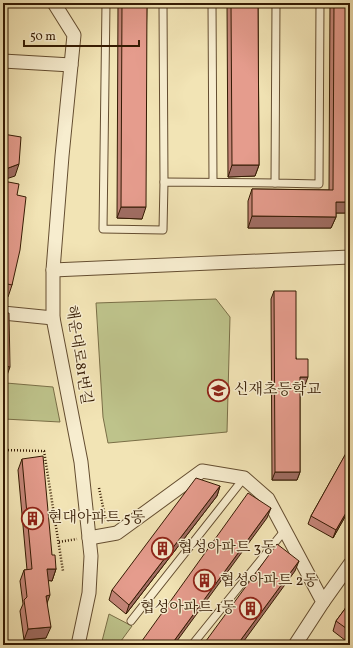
<svg xmlns="http://www.w3.org/2000/svg" width="353" height="648" font-family="Vollkorn,'Noto Serif KR',serif">
  <style>
    .green { fill: #bec38b; stroke: #7a6f47 }
    .lines { fill: none; stroke-linecap: round; stroke-linejoin: round }
    .service-casing { stroke: #644d30; stroke-width: 9 }
    .minor-casing { stroke: #644d30; stroke-width: 15 }
    .path { stroke: #351b03; stroke-width: 2.5; stroke-dasharray: 1 2; stroke-linecap: butt }
    .service { stroke: #f7edcf; stroke-width: 7 }
    .minor { stroke: #f7edcf; stroke-width: 13 }
    .wall { fill: #c58679; stroke: #351b03 }
    .shaded-wall { fill: #a06d63; stroke: #351b03 }
    .building { fill: #e59c8d; stroke: #351b03 }
    .labels { text-anchor: middle; dominant-baseline: central; stroke-width: 3; stroke-linejoin: round; paint-order: stroke }
    .street-label { font-size: 15px; fill: #351b03; stroke: #f7edcf }
    .poi-label { font-size: 15px; fill: #351b03; stroke: #f7edcf; text-anchor: start }
  </style>
  <rect width="100%" height="100%" fill="#f2e4b5"/>
  <filter id="stains"><feTurbulence type="fractalNoise" baseFrequency=".005" numOctaves="4"/><feColorMatrix values="0 0 0 0 .2 0 0 0 0 .09 0 0 0 0 .02 0 0 0 .5 -.17"/></filter>
  <radialGradient id="worn" r=".72"><stop offset=".6" stop-color="#630" stop-opacity="0"/><stop offset="1" stop-color="#630" stop-opacity=".3"/></radialGradient>
  <g class="green">
    <path d="M216,299L230,317L227,432L108,443L103,417L96,303Z"/>
    <path d="M6,383L53,387L60,422L4,419Z"/>
    <path d="M109,614L132,626L118,645H101Z"/>
  </g>
  <g class="lines">
    <defs>
      <g id="service">
        <path d="M106,3L103,229L163,230L164,182L275,183"/>
        <path d="M163,3L164,182"/>
        <path d="M212,3L213,182"/>
        <path d="M276,3L275,183L319,184L320,3"/>
        <path d="M131,621L244,478"/>
        <path d="M192,645L285,530"/>
      </g>
      <g id="minor">
        <path d="M54,3L74,35L62,156L53,270V318L81,462L91,556L89,593L78,645"/>
        <path d="M3,61L71,65"/>
        <path d="M53,270L350,257"/>
        <path d="M3,313L53,318"/>
        <path d="M89,538L117,533L202,471L244,478L268,499L323,602L295,645"/>
        <path d="M323,602L350,564"/>
      </g>
    </defs>
    <use href="#service" class="service-casing"/>
    <use href="#minor" class="minor-casing"/>
    <g class="path">
      <path d="M3,450L7,414"/>
      <path d="M3,451V450L44,451L63,571"/>
      <path d="M99,488L106,521"/>
      <path d="M59,542L77,539"/>
    </g>
    <use href="#service" class="service"/>
    <use href="#minor" class="minor"/>
  </g>
  <g class="wall">
    <path d="M118,3H147L142,219L117,218Z"/>
    <path d="M227,3H258L259,165L255,176L228,177Z"/>
    <path d="M330,3H350V213H336V217L331,228H248V201L252,189L329,190Z"/>
    <path d="M3,181L17,195L12,285L8,297L3,296Z"/>
    <path d="M274,291L305,385H300V472L297,480H272L271,299Z"/>
    <path d="M350,360V508L333,538L308,524L311,516L348,450L347,367Z"/>
    <path d="M22,459L56,569L52,581L48,580L46,638L24,640L20,611L23,604L20,581L24,570H27L18,470Z"/>
    <path d="M220,486L217,496L126,614L109,600L112,590Z"/>
    <path d="M350,602V644L333,631L336,621Z"/>
  </g>
  <g class="shaded-wall">
    <path d="M19,164L15,176L3,180V170Z"/>
    <path d="M232,165H259L255,176L228,177Z"/>
    <path d="M336,202H350V213H332Z"/>
    <path d="M121,207H146L142,219L117,218Z"/>
    <path d="M252,216L336,217L331,228H248Z"/>
    <path d="M6,366L10,367L6,378H3Z"/>
    <path d="M300,377H308L305,385H297Z"/>
    <path d="M275,472H300L297,480H272Z"/>
    <path d="M220,486L217,496L126,614L129,605Z"/>
    <path d="M350,506V508L333,538L336,530Z"/>
    <path d="M271,508L267,518L174,645H171Z"/>
    <path d="M299,561L295,571L241,645H237Z"/>
    <path d="M47,569H56L52,581L43,580Z"/>
    <path d="M50,595L46,606V596Z"/>
    <path d="M51,627L46,638L24,640L28,629Z"/>
  </g>
  <g class="building">
    <path d="M122,3H147L146,207H121Z"/>
    <path d="M231,3H258L259,165H232Z"/>
    <path d="M334,3H350V202H336V217L252,216V189L333,190Z"/>
    <path d="M3,134L21,137L19,164L3,170Z"/>
    <path d="M3,181L19,184L17,195L26,197L20,250L12,285L3,283Z"/>
    <path d="M274,291H296V359H308V377H300V472H275Z"/>
    <path d="M3,313H9L10,367L6,366L3,409Z"/>
    <path d="M350,446V506L336,530L311,516Z"/>
    <path d="M43,456L52,555H55L56,569H47L50,595L46,596L51,627L28,629L24,600L27,597L24,570L32,569L22,459Z"/>
    <path d="M196,478L220,486L129,605L112,590Z"/>
    <path d="M248,493L271,508L171,645H139Z"/>
    <path d="M277,544L299,561L237,645H203Z"/>
    <path d="M350,602V631L336,621Z"/>
  </g>
  <defs>
    <symbol id="school-ring" viewBox="-11 -11 22 22"><circle r="9.5" fill="#f7edcf" stroke="#8f2418" stroke-width="1.5"/><path d="M0-5L7-2L0 1L-7-2ZM-4 1L0 2.5L4 1V4Q0 6-4 4Z" fill="#8f2418"/></symbol>
    <symbol id="building-ring" viewBox="-11 -11 22 22"><circle r="9.5" fill="#f7edcf" stroke="#8f2418" stroke-width="1.5"/><path d="M-4-6H4V6H1V3H-1V6H-4ZM-2.5-4.3h1.7v1.8h-1.7ZM.8-4.3h1.7v1.8H.8ZM-2.5-1h1.7V.8h-1.7ZM.8-1h1.7V.8H.8Z" fill="#8f2418"/></symbol>
  </defs>
  <g fill-rule="evenodd">
    <use href="#school-ring" x="206" y="378" width="25" height="25"/>
    <use href="#building-ring" x="20" y="506" width="25" height="25"/>
    <use href="#building-ring" x="150" y="536" width="25" height="25"/>
    <use href="#building-ring" x="192" y="568" width="25" height="25"/>
    <use href="#building-ring" x="238" y="596" width="25" height="25"/>
  </g>
  <g class="labels">
    <g class="street-label">
      <text transform="translate(78 355) rotate(81)">해운대로81번길</text>
    </g>
    <g class="poi-label">
      <text x="234" y="390">신재초등학교</text>
      <text x="48" y="518">현대아파트 5동</text>
      <text x="178" y="548">협성아파트 3동</text>
      <text x="220" y="581">협성아파트 2동</text>
      <text x="236" y="608" text-anchor="end">협성아파트 1동</text>
    </g>
  </g>
  <rect width="353" height="648" fill="none" stroke="#f2e4b5" stroke-width="16"/>
  <rect x="4" y="4" width="345" height="640" fill="none" stroke="#351b03" stroke-width="2"/>
  <rect x="8" y="8" width="337" height="632" fill="none" stroke="#351b03"/>
  <path d="M24 40v6h115v-6" fill="none" stroke="#351b03" stroke-width="2"/>
  <text x="30" y="40" font-size="12" fill="#351b03" stroke="#f7edcf" stroke-width="3" paint-order="stroke">50 m</text>
  <rect width="100%" height="100%" filter="url(#stains)"/>
  <rect width="100%" height="100%" fill="url(#worn)"/>
</svg>
